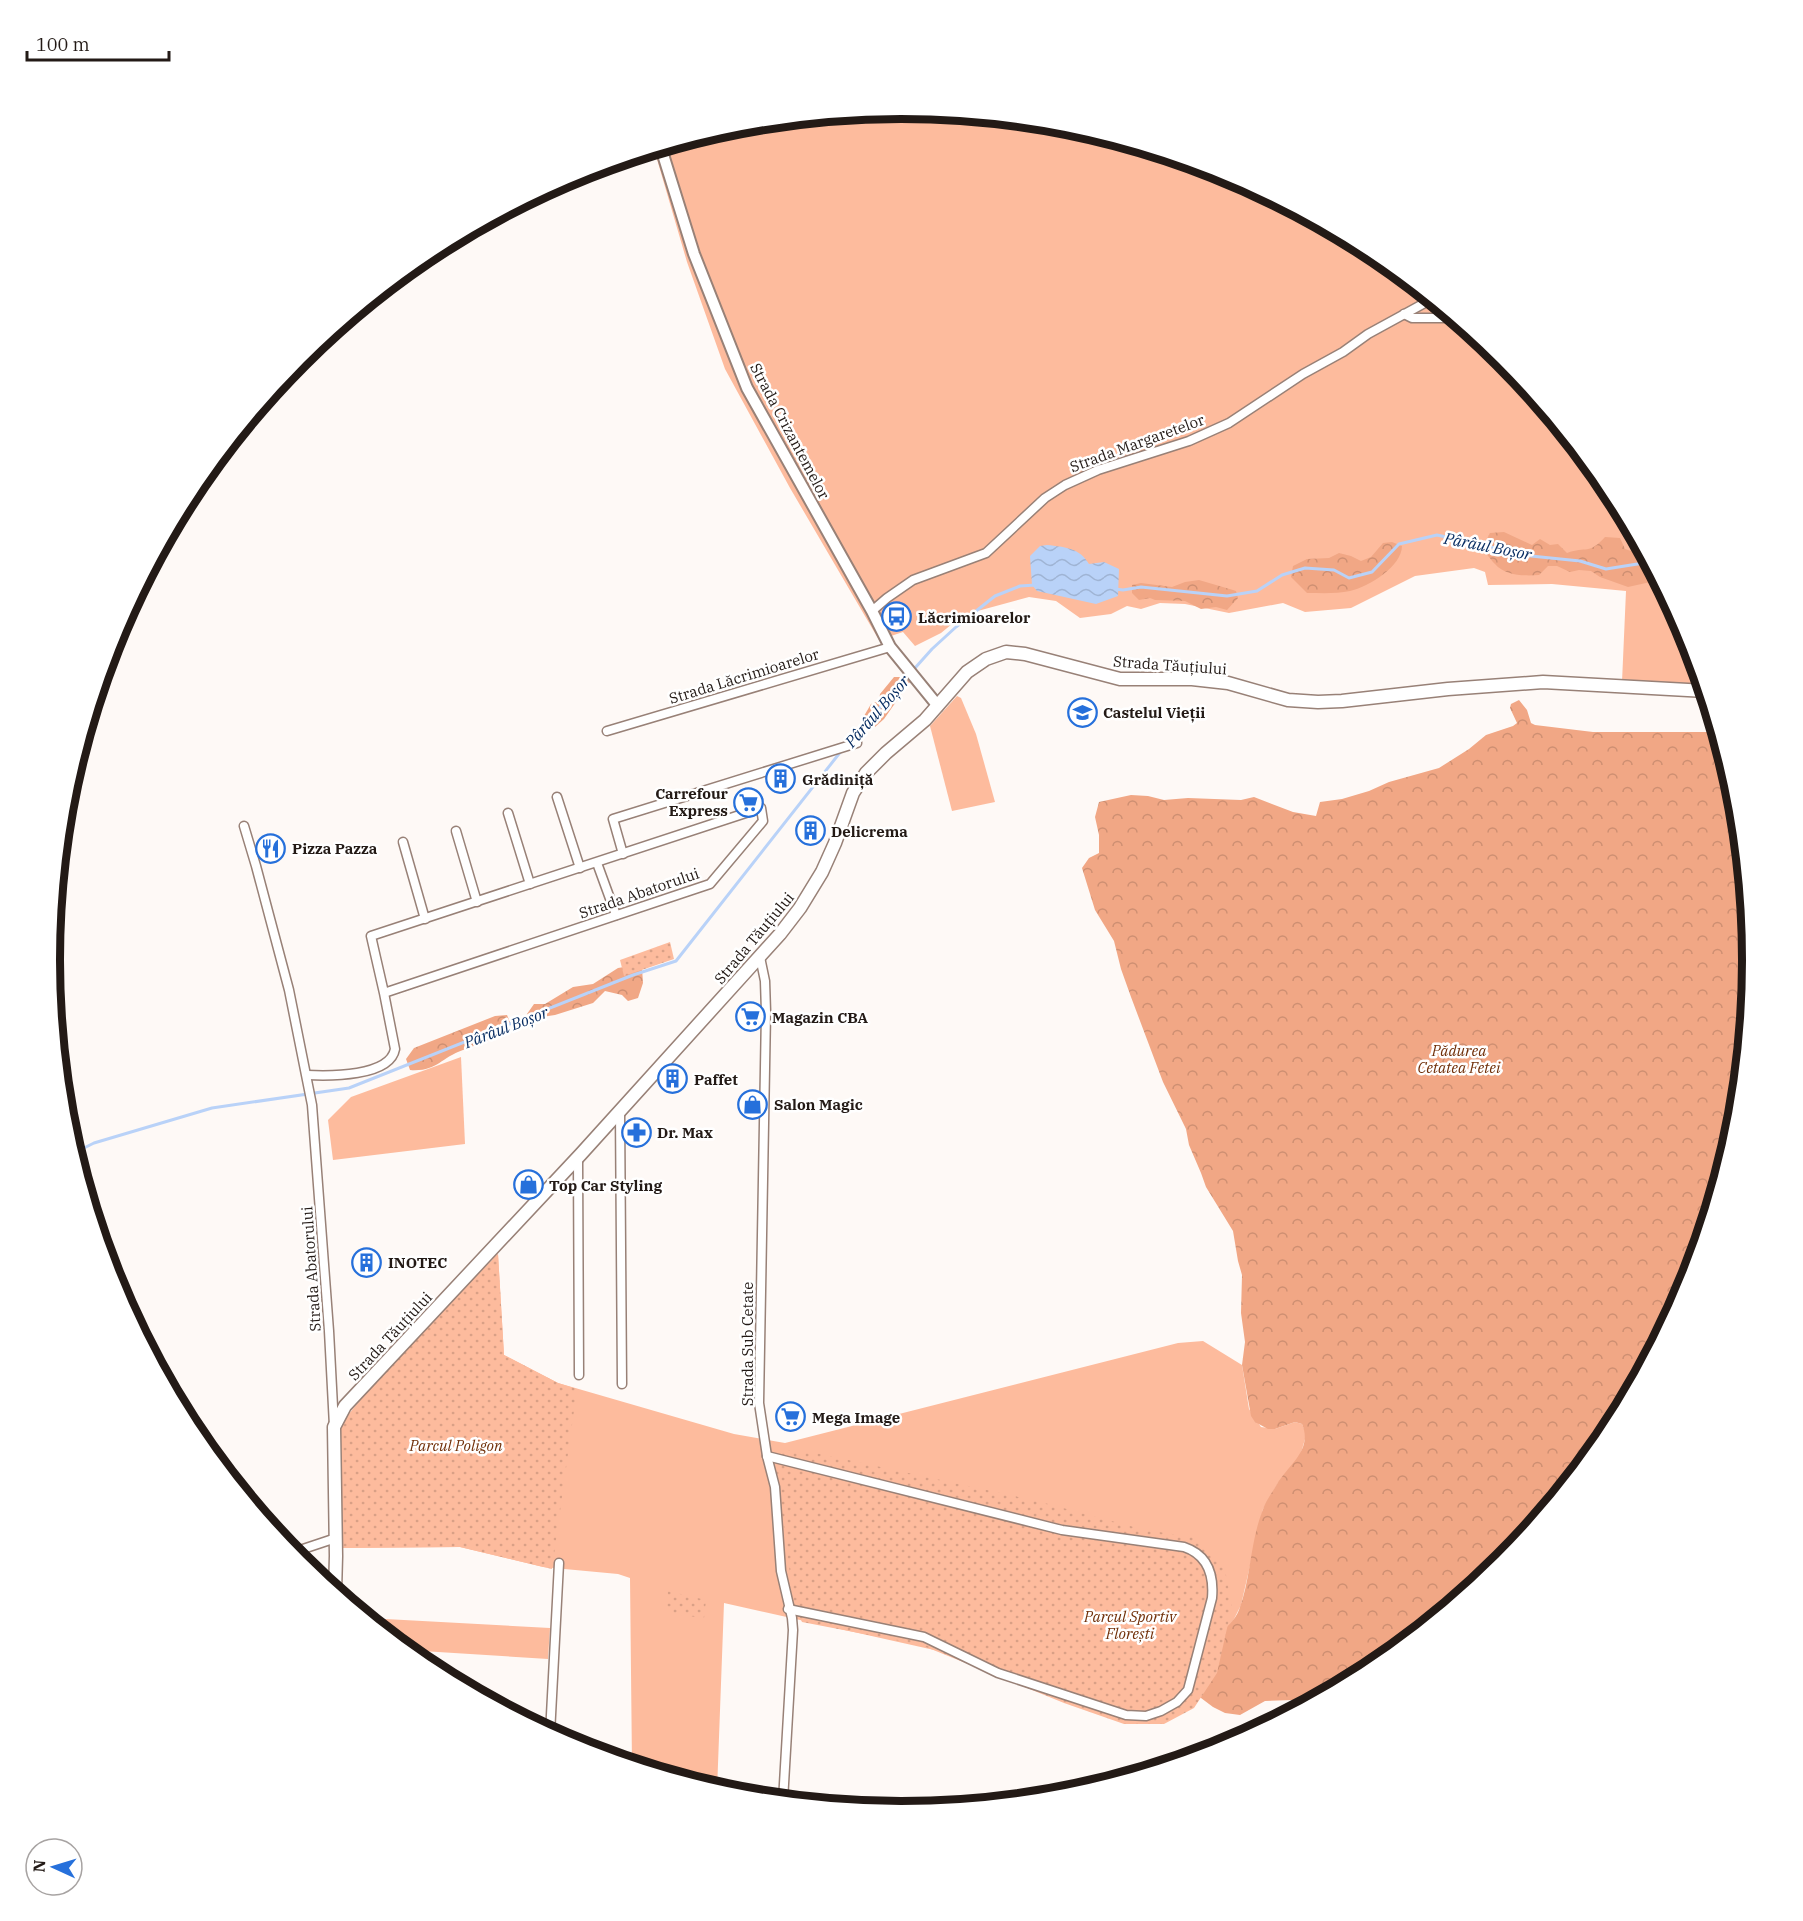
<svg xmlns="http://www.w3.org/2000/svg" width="1803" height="1921" font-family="'IBM Plex Serif',serif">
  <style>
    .green { fill: #fdbb9d }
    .forest { fill: url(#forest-crowns) }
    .park { fill: url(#park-dots) }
    .water { fill: url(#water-waves) }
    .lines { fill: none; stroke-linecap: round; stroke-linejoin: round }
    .stream { stroke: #b9d2f8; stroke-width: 3 }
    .minor-casing { stroke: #988177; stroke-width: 11 }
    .tertiary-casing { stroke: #988177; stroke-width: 14 }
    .secondary-casing { stroke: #988177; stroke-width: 15 }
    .minor { stroke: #fff; stroke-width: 8 }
    .tertiary { stroke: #fff; stroke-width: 10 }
    .secondary { stroke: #fff; stroke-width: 12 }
    .labels { text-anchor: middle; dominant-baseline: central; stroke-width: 5; stroke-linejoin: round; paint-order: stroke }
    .street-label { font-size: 15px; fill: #231a16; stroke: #fff }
    .poi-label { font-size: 15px; font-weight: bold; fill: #231a16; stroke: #fff; text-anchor: start }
    .park-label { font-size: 15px; font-style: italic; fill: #702f08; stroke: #fff }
    .water-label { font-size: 16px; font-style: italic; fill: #082d62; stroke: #fff }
    .rim { fill: none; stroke: #231a16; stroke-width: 8 }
  </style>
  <defs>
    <pattern id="forest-crowns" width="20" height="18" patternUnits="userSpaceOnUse" patternTransform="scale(1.5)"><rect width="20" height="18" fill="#f1a785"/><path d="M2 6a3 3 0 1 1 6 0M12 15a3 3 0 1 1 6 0" fill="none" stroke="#ce8f72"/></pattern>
    <pattern id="park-dots" width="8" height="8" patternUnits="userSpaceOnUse" patternTransform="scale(1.5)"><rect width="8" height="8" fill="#fdbb9d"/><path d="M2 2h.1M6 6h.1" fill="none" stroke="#d9a086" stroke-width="1.8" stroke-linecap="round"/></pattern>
    <pattern id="water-waves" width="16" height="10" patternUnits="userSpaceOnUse" patternTransform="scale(1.5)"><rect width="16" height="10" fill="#b9d2f8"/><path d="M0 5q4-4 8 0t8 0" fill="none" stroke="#9fb4d4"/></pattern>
  </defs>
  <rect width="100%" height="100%" fill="#fef9f6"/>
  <g class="green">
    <path d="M902,109L1068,125L1228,173L1375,252L1504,358L1610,487L1689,635L1700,670L1690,685L1622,682L1626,591L1552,584L1488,585L1485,572L1474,568L1415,576L1351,608L1305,612L1283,603L1229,613L1185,604L1160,603L1141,609L1127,606L1111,614L1080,618L1056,601L1029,597L963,615L941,633L915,646L903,632L879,640L790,488L725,369L687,262L654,149L736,125Z"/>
    <path d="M957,696L961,698L976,734L995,802L952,811L930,726Z"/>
    <path d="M461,1057L465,1144L333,1160L328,1120L351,1097Z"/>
    <path d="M498,1254L504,1355L558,1383L734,1434L785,1443L1178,1343L1203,1341L1242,1365L1249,1409L1261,1427L1275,1429L1295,1422L1302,1424L1305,1431V1439L1301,1453L1298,1460L1278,1483L1263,1509L1241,1605L1231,1625L1220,1636L1199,1691L1201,1698L1104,1688L724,1603L717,1791L632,1765L630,1578L618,1574L543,1567L460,1547L341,1548L494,1257Z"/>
    <path d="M367,1618L550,1628L548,1659L406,1650Z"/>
  </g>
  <g class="forest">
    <path d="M1504,532L1532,545L1540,539L1550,545L1558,544L1567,553C1586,546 1589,555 1605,537L1620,538L1625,549L1634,552L1641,545L1662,584L1655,581L1628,587L1600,577L1591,571L1579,570L1570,572L1557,566H1548L1539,575C1525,576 1505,576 1495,564C1489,558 1489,555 1481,550L1490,533Z"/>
    <path d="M1392,542L1402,546C1402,566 1369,587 1350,591C1337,594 1321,593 1307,593L1291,577L1293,566L1307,559L1329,558L1339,553L1351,556L1361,561L1371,557L1383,543Z"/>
    <path d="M1199,580L1233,590L1236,591L1238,598L1227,610L1216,607L1201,609L1185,601L1155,600L1150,598L1139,600L1132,593V585L1141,583L1172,587L1185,582Z"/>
    <path d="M894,677H903L910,682L884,719L875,727L866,724L864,716L871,704L879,701L880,694Z"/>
    <path d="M1519,700L1527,710L1531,723L1535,725L1593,732H1718L1737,795L1753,961L1737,1127L1689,1287L1610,1434L1504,1563L1375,1669L1337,1689L1321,1691L1308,1696L1293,1700L1265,1701L1240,1715L1225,1713L1213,1707L1201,1698L1199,1691C1204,1676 1212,1648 1220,1636C1226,1626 1235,1621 1239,1610C1251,1578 1250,1543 1262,1512C1265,1502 1272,1493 1277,1484C1289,1464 1313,1450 1302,1424L1295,1422L1275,1429H1268L1255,1422L1251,1416L1242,1365L1245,1342L1241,1313L1242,1275L1238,1261L1233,1231L1206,1187L1201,1173L1189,1145L1186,1129L1163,1082L1131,997L1121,969L1114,941L1095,910L1082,868L1089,858L1099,853V835L1095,817L1099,802L1131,795L1148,796L1164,800L1188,798L1241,800L1254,797L1293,812L1316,816L1320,802L1342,799L1369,791L1389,782L1439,768L1469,749L1486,735L1513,726L1517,723L1510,708L1511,704Z"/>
    <path d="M636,965L642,968L643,983L638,998L628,1001L622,995L605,991L593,1003L555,1015L535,1018L527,1014L534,1004H545L573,987L593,984L618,968Z"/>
    <path d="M507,1015L510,1022L503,1034C490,1040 476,1045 463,1050C440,1058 437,1072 410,1070L406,1059L414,1048L495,1016Z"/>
  </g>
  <g class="park">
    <path d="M670,942L674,959L624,976L620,960Z"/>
    <path d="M498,1254L504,1355L558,1383L577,1389L552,1569L460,1547L341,1548L339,1426L374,1383L422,1330Z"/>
    <path d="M792,1450L816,1453L1037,1501L1145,1530L1193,1537L1225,1570L1232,1606L1217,1673L1194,1708L1164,1724H1124L1064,1703L921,1645L802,1622L794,1605L774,1452Z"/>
    <path d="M668,1591L706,1600L704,1618L665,1613Z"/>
  </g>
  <path class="water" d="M1047,545C1065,547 1080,548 1089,564L1104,562L1119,569L1118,596L1096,604L1037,591L1032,585L1030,556L1040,546Z"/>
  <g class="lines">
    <g class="stream">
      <path d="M1115,589L1123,590L1141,587L1227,596L1257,591L1282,575L1305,568L1334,570L1349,578L1372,572L1399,544L1437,535L1531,556L1580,561L1606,569L1650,562"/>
      <path d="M848,743L932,649L956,627L995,596L1020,586L1036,585"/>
      <path d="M74,1153L94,1143L212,1108L349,1088L633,975L676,961L842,750"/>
    </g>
    <defs>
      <g id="minor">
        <path d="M1404,314L1412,318H1455"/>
        <path d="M872,611L887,598L913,580L986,553L1045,498L1065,485L1098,470L1189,441L1229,423L1303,374L1343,352L1368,334L1432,299"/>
        <path d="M607,731L890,647"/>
        <path d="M557,797L580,868"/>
        <path d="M508,813L530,884"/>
        <path d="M244,826L256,866L289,990L312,1105L329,1331L334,1426"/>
        <path d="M456,831L477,902"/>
        <path d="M403,842L425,919"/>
        <path d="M623,854L613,819L857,743"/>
        <path d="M597,863L616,915"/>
        <path d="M760,957L765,981L766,1012L759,1403L767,1456L775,1487L781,1571L792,1618L793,1630L783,1801"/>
        <path d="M307,1075C329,1076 390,1077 395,1049L384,993L710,884L763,821L761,808L371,936L384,993"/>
        <path d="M620,1111L622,1384"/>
        <path d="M578,1158L579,1375"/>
        <path d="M767,1456L1062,1530L1184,1547C1208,1555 1214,1575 1212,1598L1188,1690L1177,1702L1161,1711L1146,1716L1126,1715L998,1673L924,1637L788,1609"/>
        <path d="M291,1553L336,1538"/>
        <path d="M550,1734L559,1563"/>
      </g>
      <path id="tertiary" d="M661,148L694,254L747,388L872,611L890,647L938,706"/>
      <path id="secondary" d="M335,1592L336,1556L334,1427L345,1406L581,1154L780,934L800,908L822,872L835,843L853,793L866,773L886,753L925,720L967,672L986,659L1006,652L1025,654L1120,679H1192L1228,683L1288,700L1318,702L1342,701L1448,689L1543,682L1706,691"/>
    </defs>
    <use href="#minor" class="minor-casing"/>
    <use href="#tertiary" class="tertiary-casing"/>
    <use href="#secondary" class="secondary-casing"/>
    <use href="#minor" class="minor"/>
    <use href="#tertiary" class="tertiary"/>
    <use href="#secondary" class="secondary"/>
  </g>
  <defs>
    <symbol id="bus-ring" viewBox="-11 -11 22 22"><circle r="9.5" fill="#fff" stroke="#2670db" stroke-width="1.5"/><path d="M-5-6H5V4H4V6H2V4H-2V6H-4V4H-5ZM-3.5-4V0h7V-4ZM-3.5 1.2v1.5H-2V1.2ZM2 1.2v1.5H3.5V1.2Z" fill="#2670db"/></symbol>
    <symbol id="school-ring" viewBox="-11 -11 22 22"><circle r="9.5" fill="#fff" stroke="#2670db" stroke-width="1.5"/><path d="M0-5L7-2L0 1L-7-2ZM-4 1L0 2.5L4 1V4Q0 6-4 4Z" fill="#2670db"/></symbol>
    <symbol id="building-ring" viewBox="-11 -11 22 22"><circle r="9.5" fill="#fff" stroke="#2670db" stroke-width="1.5"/><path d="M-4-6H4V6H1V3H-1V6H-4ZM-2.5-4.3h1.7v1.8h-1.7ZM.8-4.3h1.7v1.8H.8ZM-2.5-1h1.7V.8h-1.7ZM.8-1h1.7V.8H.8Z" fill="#2670db"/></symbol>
    <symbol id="supermarket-ring" viewBox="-11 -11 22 22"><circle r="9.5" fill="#fff" stroke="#2670db" stroke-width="1.5"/><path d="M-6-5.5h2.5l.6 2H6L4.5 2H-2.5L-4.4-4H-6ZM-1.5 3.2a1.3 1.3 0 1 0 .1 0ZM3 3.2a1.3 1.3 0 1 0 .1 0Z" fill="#2670db"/></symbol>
    <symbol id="restaurant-ring" viewBox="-11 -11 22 22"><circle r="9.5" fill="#fff" stroke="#2670db" stroke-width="1.5"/><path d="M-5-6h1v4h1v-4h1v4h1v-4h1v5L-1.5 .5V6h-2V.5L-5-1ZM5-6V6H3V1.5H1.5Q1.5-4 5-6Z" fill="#2670db"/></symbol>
    <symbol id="shop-ring" viewBox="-11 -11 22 22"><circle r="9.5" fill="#fff" stroke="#2670db" stroke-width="1.5"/><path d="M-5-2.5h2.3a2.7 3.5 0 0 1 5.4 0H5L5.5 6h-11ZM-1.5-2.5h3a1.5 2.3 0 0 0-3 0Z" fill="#2670db"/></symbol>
    <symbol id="pharmacy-ring" viewBox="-11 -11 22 22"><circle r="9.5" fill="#fff" stroke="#2670db" stroke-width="1.5"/><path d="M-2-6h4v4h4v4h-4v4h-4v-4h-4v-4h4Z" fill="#2670db"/></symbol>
  </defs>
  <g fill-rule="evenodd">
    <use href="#bus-ring" x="880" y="600" width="33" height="33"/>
    <use href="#school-ring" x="1066" y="696" width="33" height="33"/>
    <use href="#building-ring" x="764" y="762" width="33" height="33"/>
    <use href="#supermarket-ring" x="732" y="786" width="33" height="33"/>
    <use href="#building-ring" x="794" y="814" width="33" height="33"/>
    <use href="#restaurant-ring" x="254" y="832" width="33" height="33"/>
    <use href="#supermarket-ring" x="734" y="1000" width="33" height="33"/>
    <use href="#building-ring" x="656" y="1062" width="33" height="33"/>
    <use href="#shop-ring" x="736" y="1088" width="33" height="33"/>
    <use href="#pharmacy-ring" x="620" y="1116" width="33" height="33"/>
    <use href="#shop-ring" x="512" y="1168" width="33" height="33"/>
    <use href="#building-ring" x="350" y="1246" width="33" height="33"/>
    <use href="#supermarket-ring" x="774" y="1400" width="33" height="33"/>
  </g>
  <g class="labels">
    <g class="street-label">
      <text transform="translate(790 431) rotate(62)">Strada Crizantemelor</text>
      <text transform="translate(1137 443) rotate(-20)">Strada Margaretelor</text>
      <text transform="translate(1170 665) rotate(4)">Strada Tăuțiului</text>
      <text transform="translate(744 676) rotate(-17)">Strada Lăcrimioarelor</text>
      <text transform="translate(639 893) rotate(-19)">Strada Abatorului</text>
      <text transform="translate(754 938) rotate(-50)">Strada Tăuțiului</text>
      <text transform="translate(311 1269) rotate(-94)">Strada Abatorului</text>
      <text transform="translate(390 1336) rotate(-47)">Strada Tăuțiului</text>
      <text transform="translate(747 1344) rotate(-90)">Strada Sub Cetate</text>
    </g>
    <g class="poi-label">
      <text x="918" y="617">Lăcrimioarelor</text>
      <text x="1103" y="712">Castelul Vieții</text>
      <text x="802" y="779">Grădiniță</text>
      <text x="728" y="793" text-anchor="end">Carrefour<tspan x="728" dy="17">Express</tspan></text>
      <text x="831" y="831">Delicrema</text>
      <text x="292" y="848">Pizza Pazza</text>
      <text x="772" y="1017">Magazin CBA</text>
      <text x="694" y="1079">Paffet</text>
      <text x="774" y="1104">Salon Magic</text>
      <text x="657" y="1132">Dr. Max</text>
      <text x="549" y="1185">Top Car Styling</text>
      <text x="388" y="1262">INOTEC</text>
      <text x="812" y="1417">Mega Image</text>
    </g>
    <g class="park-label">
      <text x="1459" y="1050">Pădurea<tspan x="1459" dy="17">Cetatea Fetei</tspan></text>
      <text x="456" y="1445">Parcul Poligon</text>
      <text x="1130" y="1616">Parcul Sportiv<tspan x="1130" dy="17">Florești</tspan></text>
    </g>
    <g class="water-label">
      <text transform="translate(1488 546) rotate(11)">Pârâul Boșor</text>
      <text transform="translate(877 711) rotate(-49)">Pârâul Boșor</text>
      <text transform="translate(506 1027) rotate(-21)">Pârâul Boșor</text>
    </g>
  </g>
  <path d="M0 0H1803V1921H0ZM60 960a841 841 0 1 1 1682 0a841 841 0 1 1-1682 0Z" fill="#fff" fill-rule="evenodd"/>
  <path class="rim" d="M60 960a841 841 0 1 1 1682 0a841 841 0 1 1-1682 0Z"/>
  <g transform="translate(54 1867) rotate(274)"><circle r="28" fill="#ffffff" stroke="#a7a3a2" stroke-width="1.5"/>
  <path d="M0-4.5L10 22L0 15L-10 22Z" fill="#2670db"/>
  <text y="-9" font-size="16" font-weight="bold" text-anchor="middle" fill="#231a16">N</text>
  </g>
  <path d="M27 51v9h142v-9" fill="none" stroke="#231a16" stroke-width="3"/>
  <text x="36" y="51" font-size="18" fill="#231a16" stroke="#ffffff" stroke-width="4.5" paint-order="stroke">100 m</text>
</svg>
